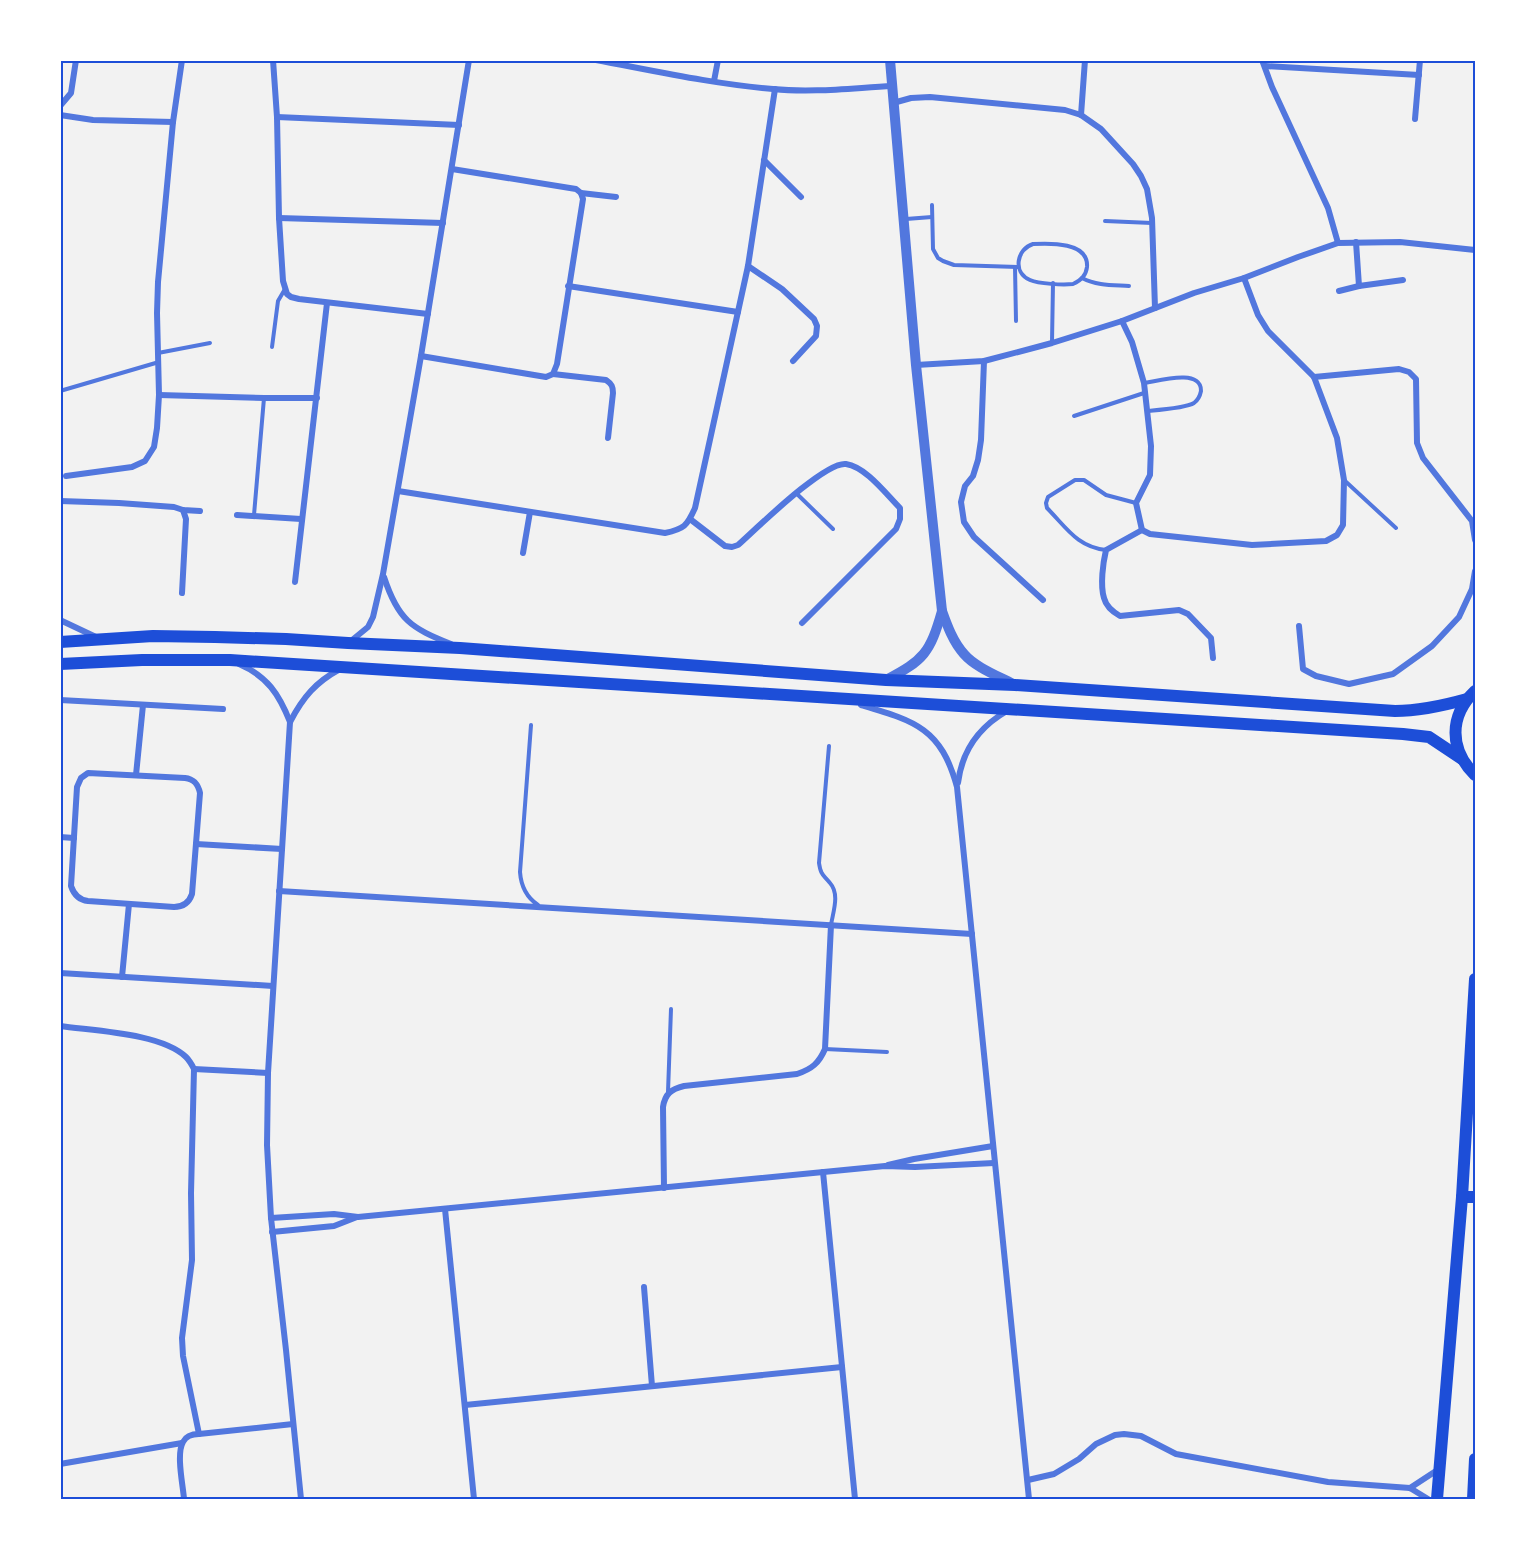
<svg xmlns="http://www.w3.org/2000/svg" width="1535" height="1559" font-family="Lato,sans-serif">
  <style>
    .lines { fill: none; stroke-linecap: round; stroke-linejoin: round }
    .service { stroke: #5277de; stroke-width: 4 }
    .minor { stroke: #5277de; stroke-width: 6 }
    .tertiary { stroke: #5277de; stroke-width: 10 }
    .secondary { stroke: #1d4ed8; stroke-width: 12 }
    .neatline { fill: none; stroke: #1d4ed8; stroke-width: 2 }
  </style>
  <rect width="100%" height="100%" fill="#f2f2f2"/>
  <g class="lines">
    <g class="service">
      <path d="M932,205L933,249L938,258L943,261L954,265L1018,267"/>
      <path d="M906,219L932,217"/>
      <path d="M1105,221L1152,223"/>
      <path d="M1033,244C1050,243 1089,242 1087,267C1086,276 1080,281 1073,284C1063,285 1039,284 1030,280C1012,272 1017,249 1033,244Z"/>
      <path d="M1015,267L1016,321"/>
      <path d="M1082,278C1097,286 1113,285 1129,286"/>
      <path d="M1052,342L1053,283"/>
      <path d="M272,347L278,301L285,289"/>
      <path d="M158,353L210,343"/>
      <path d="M1144,383C1158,381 1202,368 1201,391C1200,396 1198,400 1194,403C1186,408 1158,410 1147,411"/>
      <path d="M60,391L159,362"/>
      <path d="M1074,416L1144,393"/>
      <path d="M1344,480L1396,528"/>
      <path d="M796,493L833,529"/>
      <path d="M254,515L264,398"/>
      <path d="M1106,550C1077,547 1066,527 1047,508L1046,503L1048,497L1075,480H1084L1106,495L1136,503"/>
      <path d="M531,725L520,872C521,886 526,897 538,905"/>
      <path d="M829,746L819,863C821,876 823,874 830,883C840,894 833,912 831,925"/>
      <path d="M825,1049L887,1052"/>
      <path d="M668,1092L671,1009"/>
    </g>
    <g class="minor">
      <path d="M273,60L277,117L279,218L283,281L287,294L291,297L299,299L428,314"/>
      <path d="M596,60C655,71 713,84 773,89C812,93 852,88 892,86"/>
      <path d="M1262,60L1272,87L1328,208L1338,243"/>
      <path d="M1265,66L1419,75"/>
      <path d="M714,81L718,60"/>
      <path d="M893,103L911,98L930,97L1065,110L1081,115L1101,129L1133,164L1141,176L1147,189L1152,218L1155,308"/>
      <path d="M60,106L71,93L76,60"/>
      <path d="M60,115L93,120L173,122"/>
      <path d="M1081,115L1085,60"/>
      <path d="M277,117L459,125"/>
      <path d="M1415,119L1420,60"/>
      <path d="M764,160L801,197"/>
      <path d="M581,193L616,197"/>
      <path d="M279,218L443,223"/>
      <path d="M1356,242L1359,286"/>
      <path d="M748,266L782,289L814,319L817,326L816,336L793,361"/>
      <path d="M568,286L738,312"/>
      <path d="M1339,291L1359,286L1403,280"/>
      <path d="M1122,321L1132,342L1144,383L1151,446L1150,475L1136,503L1142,530"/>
      <path d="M421,356L546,377L553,374L557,364L583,199L581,193L576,189L452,169"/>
      <path d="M984,361L981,440L978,460L973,476L965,486L961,502L964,522L974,537L1043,600"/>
      <path d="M916,365L984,361L1052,343L1122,321L1194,293L1244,278L1298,257L1338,243L1400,242L1475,250"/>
      <path d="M553,374L606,380C612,384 613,387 613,393L608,438"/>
      <path d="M1314,377L1399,369L1409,372L1416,379L1417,443L1423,458L1472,521L1475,540"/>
      <path d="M159,395L264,398H317"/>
      <path d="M66,476L132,467L145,461L154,447L157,428L159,395L157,313L158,282L173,122L182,60"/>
      <path d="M398,491L665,533C684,529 687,526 695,508L748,266L775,89"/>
      <path d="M60,501L119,503L174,507L183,510L200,511"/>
      <path d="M237,515L301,519"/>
      <path d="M690,519L725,546L732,547L738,545C756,529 825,461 846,464C866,467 886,494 900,508V519L896,529L802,623"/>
      <path d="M1142,530L1150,534L1252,545L1326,541L1337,535L1343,525L1344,480L1337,438L1314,377L1268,331L1258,315L1244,278"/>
      <path d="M1142,530L1106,550C1103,563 1100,585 1104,598C1106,606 1113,612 1120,616L1179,610L1188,614L1211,638L1213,658"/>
      <path d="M523,553L530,512"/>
      <path d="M384,577C398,620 411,628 451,644"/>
      <path d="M295,582L327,303"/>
      <path d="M182,593L186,519L183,510"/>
      <path d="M60,620L96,637"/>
      <path d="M1299,626L1303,669L1316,676L1349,684L1393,674L1432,646L1459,617L1472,589L1475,571"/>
      <path d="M351,641L368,627L373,617L383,574L421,356L469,60"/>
      <path d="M239,664C267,676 279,694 290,722"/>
      <path d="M60,700L223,709"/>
      <path d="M861,705C915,721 941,728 957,787L1029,1499"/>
      <path d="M88,773L185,778C194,779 198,784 200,793L192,894C189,903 183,907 174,907L88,901C79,900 74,895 71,886L77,787L81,778Z"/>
      <path d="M136,775L143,705"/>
      <path d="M958,783C962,750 979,727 1007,711"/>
      <path d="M60,837L74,838"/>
      <path d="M196,844L282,849"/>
      <path d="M279,891L972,934"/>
      <path d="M60,973L273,986"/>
      <path d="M122,977L129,904"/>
      <path d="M60,1026C94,1031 161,1033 186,1057C189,1060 192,1065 194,1069L191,1193L192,1260L182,1338L183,1356L199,1434"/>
      <path d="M194,1069L268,1073"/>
      <path d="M888,1165L914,1159L993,1146"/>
      <path d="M823,1172L855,1499"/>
      <path d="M664,1188L663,1107C665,1094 671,1089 684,1086L797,1074C812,1069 819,1063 825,1049L831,925"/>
      <path d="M445,1209L474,1499"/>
      <path d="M271,1218L334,1214L358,1217L885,1166L915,1167L994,1163"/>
      <path d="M272,1232L334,1226L357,1217"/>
      <path d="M644,1287L652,1386"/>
      <path d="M465,1405L842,1367"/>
      <path d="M60,1464L182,1443"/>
      <path d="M1028,1480L1054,1474L1079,1459L1096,1444L1115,1435L1124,1434L1141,1436L1176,1454L1328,1482L1410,1488L1428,1499"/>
      <path d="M1410,1488L1439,1469"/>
      <path d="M184,1499C183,1485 176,1454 183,1442C186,1436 193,1434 199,1434L293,1424"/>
      <path d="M301,1499L286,1350L271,1218L267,1145L268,1073L290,722C303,697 316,682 340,669"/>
    </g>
    <g class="tertiary">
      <path d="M890,60L916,365L942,611C947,625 953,642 964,654C975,667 998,676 1013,684"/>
      <path d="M886,680C924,660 930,653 942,611"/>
    </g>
    <g class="secondary">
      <path d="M60,642L153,636L215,637L286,639L348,643L460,648L886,680L1015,685L1395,711C1420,711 1442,706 1467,699"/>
      <path d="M60,664L142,660H230L1403,734L1429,737L1462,759"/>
      <path d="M1475,691C1449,716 1449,749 1475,775"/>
      <path d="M1462,1197H1475"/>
      <path d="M1437,1499L1462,1197L1475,979"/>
      <path d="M1473,1499L1475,1459"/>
    </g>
  </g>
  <rect width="1535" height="1559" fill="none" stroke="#ffffff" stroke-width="123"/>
  <rect x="62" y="62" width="1412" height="1436" class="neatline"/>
</svg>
